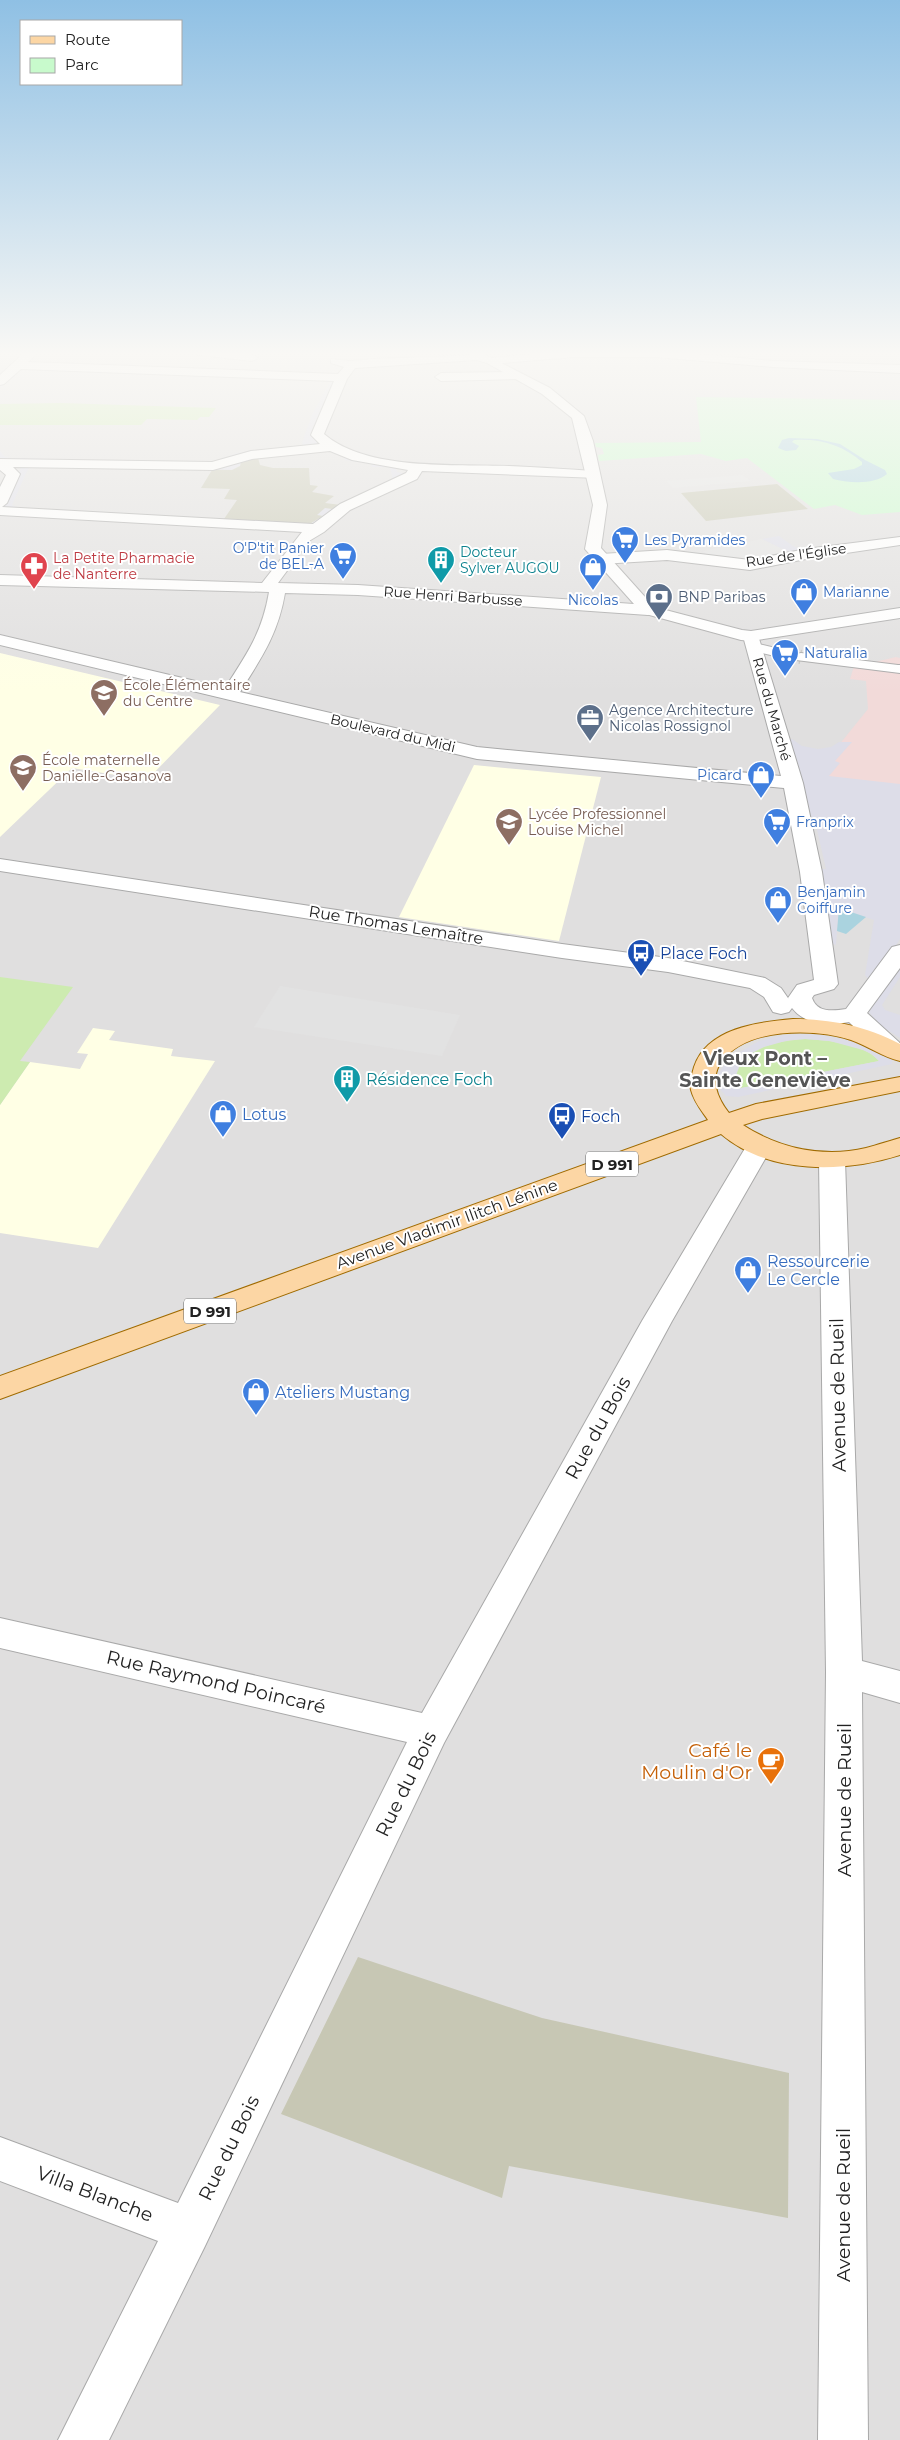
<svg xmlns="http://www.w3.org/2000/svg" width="900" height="2440" font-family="Montserrat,sans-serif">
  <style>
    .residential { fill: #e0dfdf }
    .commercial { fill: #f2dad9 }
    .education { fill: #ffffe5 }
    .construction { fill: #c7c7b4 }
    .grass { fill: #cdebb0 }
    .park { fill: #c8facc }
    .parking { fill: #e2e2e2 }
    .plaza { fill: #dddde8; fill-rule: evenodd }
    .water { fill: #aad3df }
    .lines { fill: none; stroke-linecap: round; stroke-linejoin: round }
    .pedestrian-tunnel { stroke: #c8c6c1; stroke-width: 14; stroke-dasharray: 14 7; stroke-linecap: butt }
    .pedestrian-casing { stroke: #a9a9a9; stroke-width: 2 }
    .minor-casing { stroke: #a9a9a9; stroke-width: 2 }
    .tertiary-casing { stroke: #a9a9a9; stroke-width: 2 }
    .primary-casing { stroke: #a06b00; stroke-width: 2 }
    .pedestrian { fill: #fff; fill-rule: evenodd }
    .minor { fill: #fff; fill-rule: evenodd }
    .tertiary { fill: #fff; fill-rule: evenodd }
    .primary { fill: #fcd6a4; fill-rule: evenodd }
    .labels { text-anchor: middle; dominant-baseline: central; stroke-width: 4; stroke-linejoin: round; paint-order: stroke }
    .far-shop-label { font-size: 14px; fill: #366cbe; stroke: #fff; text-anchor: start }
    .far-culture-label { font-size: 14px; fill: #0d838f; stroke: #fff; text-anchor: start }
    .far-street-label { font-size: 14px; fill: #222; stroke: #fff }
    .far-health-label { font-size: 14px; fill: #be3a42; stroke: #fff; text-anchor: start }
    .far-service-label { font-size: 14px; fill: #4e5e75; stroke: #fff; text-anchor: start }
    .far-education-label { font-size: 14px; fill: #785e54; stroke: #fff; text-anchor: start }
    .shield { fill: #fff; stroke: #646464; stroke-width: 1 }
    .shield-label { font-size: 15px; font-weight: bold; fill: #222 }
    .street-label { font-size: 16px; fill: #222; stroke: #fff }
    .transit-label { font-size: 16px; fill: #164399; stroke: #fff; text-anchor: start }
    .culture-label { font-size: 16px; fill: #0d838f; stroke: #fff; text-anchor: start }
    .shop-label { font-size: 16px; fill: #366cbe; stroke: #fff; text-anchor: start }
    .quarter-label { font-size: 19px; font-weight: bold; fill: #555; stroke: #fff }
    .near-street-label { font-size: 19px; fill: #222; stroke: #fff }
    .near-food-label { font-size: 19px; fill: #c56008; stroke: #fff; text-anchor: end }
  </style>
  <rect width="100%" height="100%" fill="#f2efe9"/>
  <rect class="residential" x="0" y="351" width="900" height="2089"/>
  <path class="commercial" d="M896,657L900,658V923L821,775L826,761L868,709L866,681L850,679L856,660L875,662Z"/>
  <g class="education">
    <path d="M0,653L220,705L147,780L72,768L0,837Z"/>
    <path d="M474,765L601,777L559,941L399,917Z"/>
    <path d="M93,1028L115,1031L109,1040L173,1049L171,1056L215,1061L98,1248L0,1233V1105L30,1062L80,1069L88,1054L77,1053Z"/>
  </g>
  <g class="construction">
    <path d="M250,458H258L260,465L273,468H309L310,485L318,486L312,492L334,496L325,503L341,505L310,524L224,519L237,500L224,499L230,489L201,488L212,470Z"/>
    <path d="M777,484L808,509L706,521L681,493Z"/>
    <path d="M358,1957L542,2018L789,2073L788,2218L509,2166L502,2198L281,2114Z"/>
  </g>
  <g class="grass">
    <path d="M61,403L216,408L209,417H200L197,420L147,419L141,425H0V404Z"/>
    <path d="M0,977L73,987L20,1061L30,1062L0,1105Z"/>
    <path d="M805,1039C826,1040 865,1044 879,1061L736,1089C733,1082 735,1077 738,1070C747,1045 782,1041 805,1039Z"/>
  </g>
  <path class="park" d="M696,397L900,400V512L862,515L835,505L814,509L747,458L726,461L701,454L599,461L598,455L604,454L602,448L596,447L595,443L701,442Z"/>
  <g class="parking">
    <path d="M743,475L751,481L673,488L666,481Z"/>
    <path d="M762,539L791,553L749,561L706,554L703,551Z"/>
    <path d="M280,986L460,1015L442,1056L254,1027Z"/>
  </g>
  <g class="plaza">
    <path d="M22,367L314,378L335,380L312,429V434L318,444L312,448L243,454L219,462L206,464L4,459L0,458V451L5,457L11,458L210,463L237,453L307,447L302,444L305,434L313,413L330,382L326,380L27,367L21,368L0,388V385Z"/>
    <path d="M332,450L401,467L396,469L397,472L403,473L404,477L315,525L6,508L3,506L21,468L26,466L210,468L249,458ZM335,451L343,455L345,460L371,464L372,467H390L393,480L332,509L325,508L317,515L323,516L310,524L19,508L12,505L28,469L39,466L232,470L240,466L241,462L250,458Z"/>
    <path d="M779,536L793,546L804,551L791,553L762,539Z"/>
    <path d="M792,739L802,746L818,749L831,747L839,742H852L835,761L840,763L829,776L900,784V939L872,983L865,975L874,920L839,909L836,945L833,944L817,869H826L814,817H805L790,740Z"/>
    <path d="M900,965V977L882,1005L885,1010L900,1015V1038L878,1024L869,1012Z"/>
    <path d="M813,1033L869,1045L892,1059V1064L738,1097L726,1096L719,1088V1073L728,1060L745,1049L759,1041L785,1035ZM805,1039L830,1041L863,1050L872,1054L879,1061L736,1089L735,1078L739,1066L754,1052L764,1047L789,1040Z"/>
  </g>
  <g class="water">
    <path d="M789,438L817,439L840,444L865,460L885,470L887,474C875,485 848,483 833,479L828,473L854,469L862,465V462C843,445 819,438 794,440L792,442L799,446L796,450L786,451L778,448L782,440Z"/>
    <path d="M839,908L866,917L846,934L837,931Z"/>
  </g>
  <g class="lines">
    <path class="pedestrian-tunnel" d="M779,653L801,657"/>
    <defs>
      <g id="pedestrian">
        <path d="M754,643L784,650L786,653L779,657L749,650L747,647Z"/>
        <path d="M801,653L898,665H900V673L796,660L794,657L796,654Z"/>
      </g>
      <g id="minor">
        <path d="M26,351L38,352L28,362L338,374L344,367L331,363V359L351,361L373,359L481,355V359L477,360L355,368L347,379L324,434C367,471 454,464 509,466C537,467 565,469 593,471L598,472L600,475L598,478L422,471L417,479L350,510L324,532L309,541L278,583L358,585L648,605L654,607L656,610L654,613L648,615L358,595L285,593C278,634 262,657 240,692L477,747L781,776L743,636L745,632H757L803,783L822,872L838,984L834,989L814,995L812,998C817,1013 833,1011 846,1009L892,947L900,945V968L867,1013L900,1043V1057C881,1062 862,1034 849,1022C829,1026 805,1025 792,1008L789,1012L781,1014L773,1012L764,997L750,988L668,972L562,958L0,871V859L562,944L668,958L765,978L781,988L790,1001L788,998L797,985L814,980L800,872L784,788L477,759L0,645V635L225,688C247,654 262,633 269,592L0,585V575L262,583L302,532L0,515V487L6,475L0,470V459L212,462L251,451L320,444L311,435L334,381L21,369L4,384L0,385V375ZM330,451L352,460L408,470L406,473L340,504L313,524L2,507L7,503L20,474L13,467L213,470L252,459Z"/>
        <path d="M186,351C201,351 248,348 258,358L252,361L191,354Z"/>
        <path d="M564,351H665L773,361L900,365V373L773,367L656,357H574L491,364L485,361L491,358Z"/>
        <path d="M517,372L523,376L521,379L441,381L435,377L441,373Z"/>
        <path d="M900,537V545L806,559L750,570L667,560L601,564L593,559L601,554L667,550L750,560L806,549Z"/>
        <path d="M760,1137L769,1139L773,1145L672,1321L444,1743L205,2246L109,2440H58L158,2241L0,2181V2137L178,2203L407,1742L0,1648V1618L422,1713L642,1321L747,1145L751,1139Z"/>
        <path d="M832,1152L841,1154L845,1160L862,1661L900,1671V1703L862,1692L868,2440H818L826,1672L819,1160L823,1154Z"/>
      </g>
      <path id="tertiary" d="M466,351H478L550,388L584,416L593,441L607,505L601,548L654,607L742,630L751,631L900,608V618L751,641L741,640L642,613L585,549L593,505L572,418L542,394L487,363L473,359Z"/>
      <path id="primary" d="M793,1019C831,1019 866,1026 900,1044V1061C883,1057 868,1046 851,1040C816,1028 747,1027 722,1061C709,1078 717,1098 729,1113L756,1104L900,1077V1091L762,1119L743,1125C780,1149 824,1158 866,1148C878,1145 889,1141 900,1138V1155C844,1173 769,1175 721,1134L0,1399V1376L708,1120C702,1111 694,1102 691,1090C689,1082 692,1075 694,1067C707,1028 758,1022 793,1019Z"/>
    </defs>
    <use href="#pedestrian" class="pedestrian-casing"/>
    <use href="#minor" class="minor-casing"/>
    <use href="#tertiary" class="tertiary-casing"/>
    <use href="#primary" class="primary-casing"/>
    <use href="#pedestrian" class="pedestrian"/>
    <use href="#minor" class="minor"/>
    <use href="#tertiary" class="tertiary"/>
    <use href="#primary" class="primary"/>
  </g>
  <linearGradient id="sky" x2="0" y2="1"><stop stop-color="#8fc0e4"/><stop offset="0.51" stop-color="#f9f8f5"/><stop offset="1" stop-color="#f9f8f5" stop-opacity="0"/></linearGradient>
  <rect width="900" height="693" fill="url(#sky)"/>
  <defs>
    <symbol id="supermarket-pin" viewBox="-11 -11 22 30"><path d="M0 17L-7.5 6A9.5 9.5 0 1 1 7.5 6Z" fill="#3f7fe0" stroke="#fff"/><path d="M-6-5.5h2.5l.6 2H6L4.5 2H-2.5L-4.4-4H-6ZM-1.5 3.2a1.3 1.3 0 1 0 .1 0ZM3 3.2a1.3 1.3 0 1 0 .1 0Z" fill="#fff"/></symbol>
    <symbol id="building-pin" viewBox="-11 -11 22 30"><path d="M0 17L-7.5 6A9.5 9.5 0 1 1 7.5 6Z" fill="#0f9aa8" stroke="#fff"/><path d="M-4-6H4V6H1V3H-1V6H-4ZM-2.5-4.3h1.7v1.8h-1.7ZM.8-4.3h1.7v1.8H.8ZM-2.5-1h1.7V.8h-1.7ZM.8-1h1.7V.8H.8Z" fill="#fff"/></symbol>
    <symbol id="pharmacy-pin" viewBox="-11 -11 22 30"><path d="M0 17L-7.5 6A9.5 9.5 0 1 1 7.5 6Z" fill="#e0444e" stroke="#fff"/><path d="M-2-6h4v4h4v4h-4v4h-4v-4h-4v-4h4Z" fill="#fff"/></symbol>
    <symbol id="shop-pin" viewBox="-11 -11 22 30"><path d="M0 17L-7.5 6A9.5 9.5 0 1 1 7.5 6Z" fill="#3f7fe0" stroke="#fff"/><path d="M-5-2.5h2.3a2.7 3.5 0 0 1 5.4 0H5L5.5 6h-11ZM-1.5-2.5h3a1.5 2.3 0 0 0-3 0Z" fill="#fff"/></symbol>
    <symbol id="bank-pin" viewBox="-11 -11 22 30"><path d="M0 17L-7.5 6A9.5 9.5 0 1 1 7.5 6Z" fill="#5c6f8a" stroke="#fff"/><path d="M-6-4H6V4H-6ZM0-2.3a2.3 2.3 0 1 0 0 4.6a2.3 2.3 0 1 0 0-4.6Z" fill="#fff"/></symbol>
    <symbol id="school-pin" viewBox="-11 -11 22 30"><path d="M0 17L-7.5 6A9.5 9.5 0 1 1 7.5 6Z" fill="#8d6e63" stroke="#fff"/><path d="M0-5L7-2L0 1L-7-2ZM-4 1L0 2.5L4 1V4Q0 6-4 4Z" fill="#fff"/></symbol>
    <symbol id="office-pin" viewBox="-11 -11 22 30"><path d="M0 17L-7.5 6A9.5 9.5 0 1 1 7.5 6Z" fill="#5c6f8a" stroke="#fff"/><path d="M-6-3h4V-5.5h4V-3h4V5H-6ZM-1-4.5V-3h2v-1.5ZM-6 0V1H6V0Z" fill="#fff"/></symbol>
    <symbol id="bus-pin" viewBox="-11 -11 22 30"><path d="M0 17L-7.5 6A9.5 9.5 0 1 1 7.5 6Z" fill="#1a4fb4" stroke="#fff"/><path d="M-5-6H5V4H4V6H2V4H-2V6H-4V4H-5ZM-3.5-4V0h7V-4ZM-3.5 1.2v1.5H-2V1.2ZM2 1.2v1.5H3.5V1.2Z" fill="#fff"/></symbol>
    <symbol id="cafe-pin" viewBox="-11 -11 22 30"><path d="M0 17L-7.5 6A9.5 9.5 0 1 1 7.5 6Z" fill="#e8710a" stroke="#fff"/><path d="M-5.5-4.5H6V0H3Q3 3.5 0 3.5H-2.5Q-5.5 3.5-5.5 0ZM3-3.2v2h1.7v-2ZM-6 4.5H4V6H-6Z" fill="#fff"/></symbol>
  </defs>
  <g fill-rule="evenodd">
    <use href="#supermarket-pin" x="609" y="524" width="32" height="43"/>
    <use href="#supermarket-pin" x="327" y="540" width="32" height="43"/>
    <use href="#building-pin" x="425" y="544" width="32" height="43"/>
    <use href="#pharmacy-pin" x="18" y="550" width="32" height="43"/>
    <use href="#shop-pin" x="577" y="551" width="32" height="43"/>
    <use href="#shop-pin" x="788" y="576" width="32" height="43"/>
    <use href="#bank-pin" x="643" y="581" width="32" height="43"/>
    <use href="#supermarket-pin" x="769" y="637" width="32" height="43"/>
    <use href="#school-pin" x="88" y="677" width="32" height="43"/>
    <use href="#office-pin" x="574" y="702" width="32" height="43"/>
    <use href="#school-pin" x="7" y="752" width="32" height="43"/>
    <use href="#shop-pin" x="745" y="759" width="32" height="43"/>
    <use href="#school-pin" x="493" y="806" width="32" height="43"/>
    <use href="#supermarket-pin" x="761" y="806" width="32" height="43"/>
    <use href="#shop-pin" x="762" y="884" width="32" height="43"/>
    <use href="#bus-pin" x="625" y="937" width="32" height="43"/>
    <use href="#building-pin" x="331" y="1063" width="32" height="43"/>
    <use href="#shop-pin" x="207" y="1098" width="32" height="43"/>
    <use href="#bus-pin" x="546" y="1100" width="32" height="43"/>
    <use href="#shop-pin" x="732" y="1254" width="32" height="43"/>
    <use href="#shop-pin" x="240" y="1376" width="32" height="43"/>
    <use href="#cafe-pin" x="755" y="1745" width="32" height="43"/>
  </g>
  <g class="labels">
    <g class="far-shop-label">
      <text x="644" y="540">Les Pyramides</text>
      <text x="324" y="548" text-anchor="end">O'P'tit Panier<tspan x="324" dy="16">de BEL-A</tspan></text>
      <text x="823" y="592">Marianne</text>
      <text x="593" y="600" text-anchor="middle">Nicolas</text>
      <text x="804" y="653">Naturalia</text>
      <text x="742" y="775" text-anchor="end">Picard</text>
      <text x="796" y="822">Franprix</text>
      <text x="797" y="892">Benjamin<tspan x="797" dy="16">Coiffure</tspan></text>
    </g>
    <g class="far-culture-label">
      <text x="460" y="552">Docteur<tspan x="460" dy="16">Sylver AUGOU</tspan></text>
    </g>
    <g class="far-street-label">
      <text transform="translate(796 555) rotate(-8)">Rue de l'Église</text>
      <text transform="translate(453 596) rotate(4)">Rue Henri Barbusse</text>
      <text transform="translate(772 709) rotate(74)">Rue du Marché</text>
      <text transform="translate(393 733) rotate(13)">Boulevard du Midi</text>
    </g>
    <g class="far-health-label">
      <text x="53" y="558">La Petite Pharmacie<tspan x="53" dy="16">de Nanterre</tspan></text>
    </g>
    <g class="far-service-label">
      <text x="678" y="597">BNP Paribas</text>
      <text x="609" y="710">Agence Architecture<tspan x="609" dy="16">Nicolas Rossignol</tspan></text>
    </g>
    <g class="far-education-label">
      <text x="123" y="685">École Élémentaire<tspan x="123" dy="16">du Centre</tspan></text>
      <text x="42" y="760">École maternelle<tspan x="42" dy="16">Danielle-Casanova</tspan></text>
      <text x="528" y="814">Lycée Professionnel<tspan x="528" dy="16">Louise Michel</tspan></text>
    </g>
    <g class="shield">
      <rect x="586" y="1151.5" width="52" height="25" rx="4"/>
      <rect x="184" y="1298.5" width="52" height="25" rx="4"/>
    </g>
    <g class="shield-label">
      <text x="612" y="1164">D 991</text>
      <text x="210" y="1311">D 991</text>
    </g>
    <g class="street-label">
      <text transform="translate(396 925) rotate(9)">Rue Thomas Lemaître</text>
      <text transform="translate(447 1224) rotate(-20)">Avenue Vladimir Ilitch Lénine</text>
    </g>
    <g class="transit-label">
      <text x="660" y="953">Place Foch</text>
      <text x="581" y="1116">Foch</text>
    </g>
    <g class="culture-label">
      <text x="366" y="1079">Résidence Foch</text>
    </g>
    <g class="shop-label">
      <text x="242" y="1114">Lotus</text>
      <text x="767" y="1261">Ressourcerie<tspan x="767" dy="18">Le Cercle</tspan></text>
      <text x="275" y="1392">Ateliers Mustang</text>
    </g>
    <g class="quarter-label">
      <text x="765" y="1058">Vieux Pont –<tspan x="765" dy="22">Sainte Geneviève</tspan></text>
    </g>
    <g class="near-street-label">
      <text transform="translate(838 1395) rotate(-91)">Avenue de Rueil</text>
      <text transform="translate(598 1428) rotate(-61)">Rue du Bois</text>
      <text transform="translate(216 1682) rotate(13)">Rue Raymond Poincaré</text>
      <text transform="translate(406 1784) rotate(-64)">Rue du Bois</text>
      <text transform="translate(844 1800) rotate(-90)">Avenue de Rueil</text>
      <text transform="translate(229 2148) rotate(-64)">Rue du Bois</text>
      <text transform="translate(95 2194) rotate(21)">Villa Blanche</text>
      <text transform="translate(843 2205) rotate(-90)">Avenue de Rueil</text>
    </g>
    <g class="near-food-label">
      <text x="752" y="1750">Café le<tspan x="752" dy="22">Moulin d'Or</tspan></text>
    </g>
  </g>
  <rect x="20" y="20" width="162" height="65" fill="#ffffff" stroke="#a7a7a7"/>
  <rect x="30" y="36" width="25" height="8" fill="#fcd6a4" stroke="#a7a7a7"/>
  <text x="65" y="45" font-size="15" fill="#222222">Route</text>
  <rect x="30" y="58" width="25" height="15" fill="#c8facc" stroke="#a7a7a7"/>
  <text x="65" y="70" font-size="15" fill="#222222">Parc</text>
</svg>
